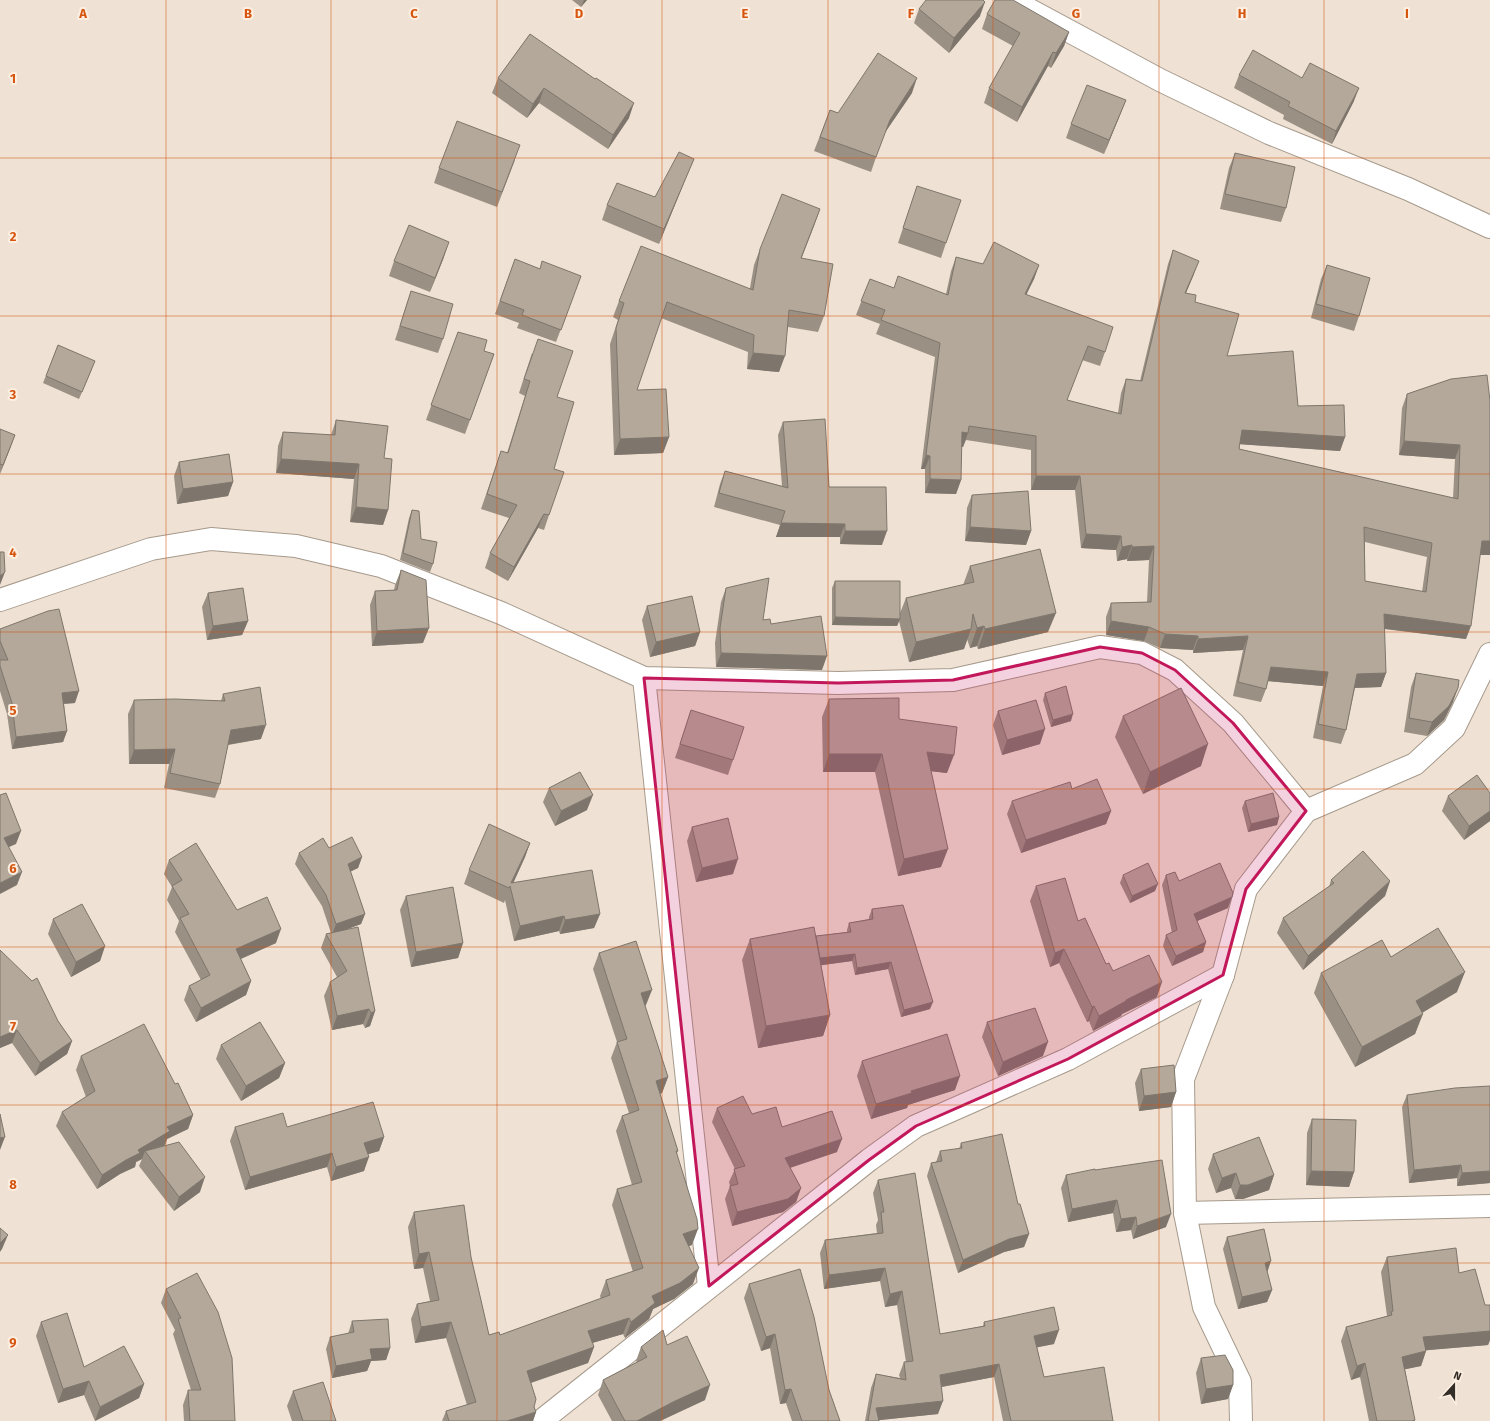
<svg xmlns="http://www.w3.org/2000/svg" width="1490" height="1421" font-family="'Fira Sans',sans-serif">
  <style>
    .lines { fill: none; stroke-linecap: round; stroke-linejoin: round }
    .minor-casing { stroke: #a69a8c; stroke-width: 24 }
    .minor { stroke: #fff; stroke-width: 22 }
    .wall { fill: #9b9084; fill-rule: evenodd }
    .shaded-wall { fill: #7e766c }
    .building { fill: #b4a89a; stroke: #7e766c; fill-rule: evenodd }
    .marked { fill: #c2185b; fill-opacity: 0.2; stroke: #c2185b; stroke-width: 3; stroke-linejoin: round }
    .grid { fill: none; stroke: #d6550f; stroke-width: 1; stroke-opacity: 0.55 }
    .grid-label { font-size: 13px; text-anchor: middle; font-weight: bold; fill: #d6550f; stroke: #fdefe1; stroke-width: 4; stroke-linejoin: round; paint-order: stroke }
  </style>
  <rect width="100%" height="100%" fill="#efe2d4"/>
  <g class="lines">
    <defs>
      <g id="minor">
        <path d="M1014,0L1028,9L1160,80L1269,133L1408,189L1490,227"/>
        <path d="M0,600L151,549L211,539L296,546L381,566L501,613L644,678L838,683L953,680L1100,647L1142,653L1175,670L1233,723L1306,811"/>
        <path d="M644,678L709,1286"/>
        <path d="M1185,1213L1490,1206"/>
        <path d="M541,1421L869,1160L916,1126L1068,1059L1223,975"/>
        <path d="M1241,1421L1240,1382L1204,1307L1185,1213L1183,1079L1223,975L1246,889L1306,811L1415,764L1454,728L1490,654"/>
      </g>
    </defs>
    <use href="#minor" class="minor-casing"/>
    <use href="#minor" class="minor"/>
  </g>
  <g class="wall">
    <path d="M572,0H587L581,7Z"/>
    <path d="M919,9L980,16L949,53L914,23Z"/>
    <path d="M987,14L1069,32L1064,46L1051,68L1048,66L1017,122L984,103L989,88L1013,46L982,29Z"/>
    <path d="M530,34L629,118L608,149L539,103L527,118L492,93L498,78Z"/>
    <path d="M1239,75L1302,78L1354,101L1332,144L1283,119L1284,115L1234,88Z"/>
    <path d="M912,93L884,134L871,172L814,151L830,110L838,113Z"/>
    <path d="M1126,100L1120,115L1104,154L1066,138L1071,124Z"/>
    <path d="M1235,153L1286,208L1281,222L1220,209L1229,168Z"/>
    <path d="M694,159L688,173L659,244L602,220L607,205L655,197Z"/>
    <path d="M515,160L497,207L434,183L439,168Z"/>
    <path d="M917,186L946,243L941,258L898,243Z"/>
    <path d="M820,209L801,259L824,316L818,332L788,327L779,372L747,369L748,352L661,318L637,390L669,437L663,453L614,455L610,344L618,320L613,317L619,301L750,288L754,265L760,249Z"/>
    <path d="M1173,250L1194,274L1186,293L1195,302L1227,356L1298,406L1345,437L1340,451L1240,444L1239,449L1453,498L1455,459L1399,455L1402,408L1407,394L1451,379L1490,555H1480L1466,639L1384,629L1386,673L1381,687L1355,688L1346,730L1341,744L1313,738L1323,686L1268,681L1266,689L1261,702L1233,696L1243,650L1193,653V650L1160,648L1144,641L1106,635V617L1111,603L1147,602L1149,560L1127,561V559L1117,561L1116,550L1081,548L1075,490H1031V450L966,440L963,447H961V480L956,494L925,493V469H921L935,357L876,334L880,324L856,315L870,279L894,288L946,294L951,271L956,257L983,264L1039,265L1034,279L1026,294L1105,352L1100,366L1082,360L1067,400L1118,413L1121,393L1126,379L1140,381L1168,264ZM1365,542L1427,557L1422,592L1365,581Z"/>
    <path d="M444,257L430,292L389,276L394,261Z"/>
    <path d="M515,259L540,269L581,276L556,342L517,328L519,323L495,314Z"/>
    <path d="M1327,265L1359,316L1354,331L1311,318L1321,279Z"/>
    <path d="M411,291L443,339L438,353L395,340L406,306Z"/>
    <path d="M458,332L484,351L494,354L465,434L426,420Z"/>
    <path d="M58,345L92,369L79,399L43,383Z"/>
    <path d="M532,353L557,397L554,469L549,515L544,530L538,528L508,581L485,568L490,553L509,518L481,509L501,451L507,453L525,396L519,393Z"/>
    <path d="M336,420L384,458L388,510L383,525L350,522L354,479L276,473L278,446L283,432L331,435Z"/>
    <path d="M783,422L829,487L882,545L840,544V537H776L780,525L714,507L720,484L725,471L782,486L778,435Z"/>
    <path d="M0,429L15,435L0,474Z"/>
    <path d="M179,462L233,482L228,496L177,504L174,476Z"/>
    <path d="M972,495L1031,531L1026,545L965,541L967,508Z"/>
    <path d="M412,510L421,539L433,564L430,572L400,560L409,518Z"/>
    <path d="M970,566L1048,632L978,649L977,646L970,648L967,639L964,649L909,662L899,621L897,626L832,625V588L835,581L900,613L906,598L963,585Z"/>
    <path d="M401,570L423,643L372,646L370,605L375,591L394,590L395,585Z"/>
    <path d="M726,588L763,620L771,624L822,670L716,667L715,643L721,602Z"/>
    <path d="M208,593L248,621L242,635L207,640L202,607Z"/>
    <path d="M647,606L700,632L695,646L650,657L642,620Z"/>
    <path d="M0,629L75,703L64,704L67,731L63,742L12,749L7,714L0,691Z"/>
    <path d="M1416,673L1453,702L1444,720L1427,736L1404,732L1411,687Z"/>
    <path d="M1045,693L1071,721L1051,727L1043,700Z"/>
    <path d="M223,694L261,739L228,745L220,784L215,798L164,788L169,764H129L128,714L134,700L221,701Z"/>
    <path d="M829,699L899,719L947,773L931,771L941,867L898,876L875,772H823L822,717Z"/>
    <path d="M691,710L733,760L728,775L675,758Z"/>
    <path d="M998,711L1040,744L1002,755L993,725Z"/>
    <path d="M1123,716L1201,766L1143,794L1115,737Z"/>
    <path d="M549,788L587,810L555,826L543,802Z"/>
    <path d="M1072,789L1111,811L1106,824L1021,853L1007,814L1012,801Z"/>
    <path d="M1490,793V821L1464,840L1442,811L1448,796Z"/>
    <path d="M1245,801L1279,817L1277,825L1248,832L1242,808Z"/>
    <path d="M692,827L733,874L696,882L687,841Z"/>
    <path d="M530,843L525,857L513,883L600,914L594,928L560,934L559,931L514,941L505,900L504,903L464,884L469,870Z"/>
    <path d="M329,848L362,857L358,868L350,871L365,914L361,924L347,929L375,1011L370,1026L365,1028L363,1024L332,1030L324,996L330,982L337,977L321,948L326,934L331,933L322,906L295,864L299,853Z"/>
    <path d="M169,860L237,910L276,943L241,959L251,981L246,995L196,1022L184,1000L189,986L201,980L175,932L179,921L167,900L172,887L164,874Z"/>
    <path d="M1123,875L1155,891L1130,903L1120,883Z"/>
    <path d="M1166,875L1179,881L1228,908L1197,921L1206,942L1203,952L1172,966L1163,946L1166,935L1172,933L1162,885Z"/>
    <path d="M1331,880L1390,881L1385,896L1303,970L1277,933L1283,918L1329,887Z"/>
    <path d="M1036,886L1078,921L1106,964L1113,971L1157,997L1122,1014L1121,1016L1093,1031L1089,1021L1087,1022L1059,963L1050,967L1030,901Z"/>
    <path d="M406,896L463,943L458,958L411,967L400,910Z"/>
    <path d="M872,909L930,1009L901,1017L888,969L855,975L852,961L821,965L830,1015L823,1036L758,1048L742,960L750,939L816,936L847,932V930L849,923L869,919V917Z"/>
    <path d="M53,919L105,946L100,961L71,977L48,934Z"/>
    <path d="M0,950L58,1021L72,1041L67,1054L35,1076L12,1043L0,1048Z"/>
    <path d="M599,953L646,1005L645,1006L668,1077L662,1093L660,1094L678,1151L676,1155L692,1245L689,1246L693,1284L674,1299L653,1309L649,1319L625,1338L623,1334L592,1343L594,1347L588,1363L531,1383L534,1407L536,1412L533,1421H442L446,1411L467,1405L446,1338L415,1343L411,1319L417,1304L430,1301L423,1268L414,1269L408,1227L414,1212L471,1257L489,1335H500L601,1299L600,1296L606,1280L633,1272L612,1205L617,1189L632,1185L616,1131L622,1116L629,1113L611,1058L617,1042L593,969Z"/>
    <path d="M1391,957L1457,992L1422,1013L1415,1034L1355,1067L1314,993L1321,973Z"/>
    <path d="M987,1022L1043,1056L998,1076L982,1037Z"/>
    <path d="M221,1045L285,1063L279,1078L241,1101L216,1059Z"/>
    <path d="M81,1056L175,1084L193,1115L188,1129L167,1139L165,1145L200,1192L174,1211L139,1166L142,1159L136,1162L135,1167L120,1174L97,1189L56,1126L62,1112L86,1097L76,1070Z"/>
    <path d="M862,1061L955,1090L908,1105L907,1108L871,1119L857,1076Z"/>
    <path d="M1141,1069L1176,1092L1171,1107L1139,1111L1135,1083Z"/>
    <path d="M1407,1095L1490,1183L1457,1186V1178L1409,1183L1402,1107Z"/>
    <path d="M717,1108L752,1114L837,1152L790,1168L801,1188L796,1202L783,1212L732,1226L725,1199L730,1186L729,1182L735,1169L712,1122Z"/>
    <path d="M1312,1119L1354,1172L1349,1187L1306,1185L1307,1133Z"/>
    <path d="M235,1127H287L384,1137L379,1151L368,1154L364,1171L331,1181L327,1167L245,1190L230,1141Z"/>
    <path d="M961,1143L1018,1204L1029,1234L1024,1247L1004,1252L958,1273L927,1176L931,1163L936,1162L940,1151L959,1149Z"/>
    <path d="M1213,1154L1274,1175L1269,1190L1243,1199H1235L1231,1188L1216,1193L1208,1169Z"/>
    <path d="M1095,1170L1166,1227L1133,1239L1131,1230L1116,1232L1113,1213L1068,1222L1061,1188L1066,1175Z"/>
    <path d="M878,1180L940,1334L983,1326L984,1322L1054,1344L1037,1347L1044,1377L1113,1421H1003L994,1377L942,1387L938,1414L879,1420V1421H865L871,1388L876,1374L900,1378L899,1375L904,1362H906L897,1305L885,1307L880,1281L824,1289L820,1253L825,1240L877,1233L876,1225L878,1220L873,1193Z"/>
    <path d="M1227,1237L1267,1272L1272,1290L1267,1302L1238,1309L1223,1249Z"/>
    <path d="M1387,1257L1459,1273L1485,1305H1490V1340L1488,1345L1426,1350V1351L1421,1366L1405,1369L1415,1421H1369L1360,1377L1351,1380L1341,1341L1346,1327L1387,1316L1381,1272Z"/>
    <path d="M749,1284L829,1390L840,1421H792L786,1403L780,1404L770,1348L761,1351L744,1298Z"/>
    <path d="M166,1289L235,1421H184L183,1405L188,1390H191L173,1334L175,1330L161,1303Z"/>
    <path d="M352,1321L390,1348L386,1360L371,1361L367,1371L332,1378L326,1349L330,1337L348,1334Z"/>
    <path d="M41,1322L84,1367L144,1384L139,1398L95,1421L84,1395L58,1403L36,1336Z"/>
    <path d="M667,1345L705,1400L660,1421H612L598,1395L603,1380L637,1362L636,1361L641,1347Z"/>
    <path d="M1201,1358L1233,1385L1228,1399L1201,1404L1196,1373Z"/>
    <path d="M293,1391L336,1421H292L287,1406Z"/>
  </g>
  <g class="shaded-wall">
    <path d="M584,0H587L581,7Z"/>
    <path d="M985,2L980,16L949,53L954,38Z"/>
    <path d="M1069,32L1064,46L1051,68L1056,53Z"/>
    <path d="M1053,52L1048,66L1017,122L1022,107Z"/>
    <path d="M917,78L912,93L884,134L890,120Z"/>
    <path d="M544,88L539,103L527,118L533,104Z"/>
    <path d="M1359,88L1354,101L1332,144L1336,131Z"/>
    <path d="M1126,100L1120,115L1104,154L1109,140Z"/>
    <path d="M634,103L629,118L608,149L613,135Z"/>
    <path d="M694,159L688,173L659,244L664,229Z"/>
    <path d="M820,209L814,226L795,275L801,258Z"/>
    <path d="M449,242L444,257L430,292L435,278Z"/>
    <path d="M1199,261L1194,274L1180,307L1185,293Z"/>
    <path d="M1039,265L1034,279L1020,308L1025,294Z"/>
    <path d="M753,353L785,356L779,372L747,369Z"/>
    <path d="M1242,430L1345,437L1340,451L1237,444Z"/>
    <path d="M962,432L968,433L963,447L956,446Z"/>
    <path d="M15,435L10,449L0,474L3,465Z"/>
    <path d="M669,437L663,453L614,455L620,439Z"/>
    <path d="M1404,441L1460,445L1455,459L1399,455Z"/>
    <path d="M926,455L930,456L925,469H921Z"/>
    <path d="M281,459L359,464L354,479L276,473Z"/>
    <path d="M1036,476H1080L1075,490H1031Z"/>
    <path d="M930,479L961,480L956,494L925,493Z"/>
    <path d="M233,482L228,496L177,504L183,489Z"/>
    <path d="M356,507L388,510L383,525L350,522Z"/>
    <path d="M544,514L538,528L508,581L514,567Z"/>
    <path d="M781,523L845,524L840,537H776Z"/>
    <path d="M970,527L1031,531L1026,545L965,541Z"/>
    <path d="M845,531H887L882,545L840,544Z"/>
    <path d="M1086,534L1121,536L1116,550L1081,548Z"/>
    <path d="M1482,541H1490V555H1477Z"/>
    <path d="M1132,545L1127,559L1117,561L1122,547Z"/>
    <path d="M1154,546L1149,560L1127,561L1132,547Z"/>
    <path d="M5,572L0,585V576Z"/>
    <path d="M1056,613L1048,632L978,649L985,629Z"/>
    <path d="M1384,614L1471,626L1466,639L1379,628Z"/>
    <path d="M835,617L900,619L897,626L832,625Z"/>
    <path d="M248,621L242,635L207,640L213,626Z"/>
    <path d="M1111,621L1149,627L1144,641L1106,635Z"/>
    <path d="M984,626L977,646L970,648L977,628Z"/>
    <path d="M429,628L423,643L372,646L377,631Z"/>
    <path d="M971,629L964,649L909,662L916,642Z"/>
    <path d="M700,632L695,646L650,657L656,642Z"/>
    <path d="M1165,634L1198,636L1193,650L1160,648Z"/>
    <path d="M1248,636L1243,650L1193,653L1198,639Z"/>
    <path d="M721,653L827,656L822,670L716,667Z"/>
    <path d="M1271,667L1328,672L1323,686L1266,681Z"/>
    <path d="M1386,673L1381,687L1352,688L1357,674Z"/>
    <path d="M1458,688L1453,702L1444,720L1427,736L1432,722Z"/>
    <path d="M79,691L75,703L58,704L62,693Z"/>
    <path d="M1073,714L1071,721L1051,727L1053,720Z"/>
    <path d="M266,725L261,739L226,745L231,730Z"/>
    <path d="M1045,729L1040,744L1002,755L1007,740Z"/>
    <path d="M67,731L63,742L12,749L16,737Z"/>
    <path d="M1208,744L1201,766L1143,794L1150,772Z"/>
    <path d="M175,749L169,764H129L134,750Z"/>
    <path d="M927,752L954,755L947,773L920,770Z"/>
    <path d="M829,754H882L875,772H823Z"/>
    <path d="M593,795L587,810L555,826L561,811Z"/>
    <path d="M1111,811L1106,824L1021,853L1026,840Z"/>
    <path d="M1490,811V821L1464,840L1469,826Z"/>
    <path d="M1279,817L1277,825L1248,832L1251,824Z"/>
    <path d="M21,831L16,844L0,851L4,838Z"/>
    <path d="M530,843L525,857L511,888L510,886Z"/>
    <path d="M948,849L941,867L898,876L904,859Z"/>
    <path d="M362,857L358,868L344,875L348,864Z"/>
    <path d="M738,859L733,874L696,882L702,868Z"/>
    <path d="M22,872L17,885L0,894V883Z"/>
    <path d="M1390,881L1385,896L1303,970L1308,956Z"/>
    <path d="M1158,884L1155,891L1130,903L1132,896Z"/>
    <path d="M1232,897L1228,908L1190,924L1194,914Z"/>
    <path d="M365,914L361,924L332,935L336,924Z"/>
    <path d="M600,914L594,928L560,934L565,920Z"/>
    <path d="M564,916L559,931L514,941L520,926Z"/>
    <path d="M281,929L276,943L231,963L236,949Z"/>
    <path d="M1206,942L1203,952L1172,966L1176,956Z"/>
    <path d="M463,943L458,958L411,967L416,952Z"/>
    <path d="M105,946L100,961L71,977L76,962Z"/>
    <path d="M1064,949L1059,963L1050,967L1055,953Z"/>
    <path d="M855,954L852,961L816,966L819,958Z"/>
    <path d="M891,962L888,969L855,975L857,968Z"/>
    <path d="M1465,972L1457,992L1408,1021L1416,1001Z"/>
    <path d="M251,981L246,995L196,1022L201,1008Z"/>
    <path d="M1162,982L1157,997L1122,1014L1121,1016L1093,1031L1099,1016L1126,1000Z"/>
    <path d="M652,990L646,1005L635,1009L641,993Z"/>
    <path d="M933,1002L930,1009L901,1017L904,1010Z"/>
    <path d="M1094,1006L1089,1021L1087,1022L1092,1007Z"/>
    <path d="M369,1009L363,1024L332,1030L337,1016Z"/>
    <path d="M375,1011L370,1026L365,1028L371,1013Z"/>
    <path d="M1423,1014L1415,1034L1355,1067L1362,1047Z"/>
    <path d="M830,1015L823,1036L758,1048L766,1026Z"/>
    <path d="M17,1030L12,1043L0,1048V1037Z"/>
    <path d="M72,1041L67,1054L35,1076L40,1063Z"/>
    <path d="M1048,1042L1043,1056L998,1076L1003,1062Z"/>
    <path d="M285,1063L279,1078L241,1101L246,1086Z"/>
    <path d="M960,1076L955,1090L908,1105L907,1108L871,1119L876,1104L911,1091Z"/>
    <path d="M668,1077L662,1093L650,1097L656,1081Z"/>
    <path d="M1176,1092L1171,1107L1139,1111L1144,1096Z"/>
    <path d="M193,1115L188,1129L167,1139L165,1145L145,1151L142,1159L136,1162L135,1167L120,1174L97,1189L102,1175L126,1160L167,1127Z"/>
    <path d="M5,1137L0,1150V1138Z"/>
    <path d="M384,1137L379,1151L359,1157L364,1143Z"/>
    <path d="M842,1139L837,1152L780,1171L785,1158Z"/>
    <path d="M332,1153L327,1167L245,1190L250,1177Z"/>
    <path d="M369,1157L364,1171L331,1181L336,1167Z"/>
    <path d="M1461,1165L1457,1178L1409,1183L1414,1170Z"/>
    <path d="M1311,1171L1354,1172L1349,1187L1306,1185Z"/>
    <path d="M1490,1171V1183L1457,1186L1462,1173Z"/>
    <path d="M1236,1173L1231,1188L1216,1193L1222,1178Z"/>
    <path d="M1274,1175L1269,1190L1243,1199H1235L1240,1185Z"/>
    <path d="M205,1177L200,1192L174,1211L179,1197Z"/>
    <path d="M801,1188L796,1202L783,1212L732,1226L737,1212Z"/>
    <path d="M1117,1200L1113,1213L1068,1222L1072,1209Z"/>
    <path d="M1171,1214L1166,1227L1133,1239L1137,1226Z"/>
    <path d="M1136,1217L1131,1230L1116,1232L1121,1219Z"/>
    <path d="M698,1229L692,1245L678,1249L683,1234Z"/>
    <path d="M1029,1234L1024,1247L1004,1252L958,1273L963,1260L1009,1239Z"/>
    <path d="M8,1235L2,1249L0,1252V1243Z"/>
    <path d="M429,1252L423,1268L414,1269L419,1254Z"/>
    <path d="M1271,1261L1267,1273L1265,1263Z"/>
    <path d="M699,1268L693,1284L674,1299L653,1309L649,1319L625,1338L631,1322L652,1296Z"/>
    <path d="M885,1268L880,1281L824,1289L829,1275Z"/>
    <path d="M1272,1290L1267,1302L1238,1309L1242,1297Z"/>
    <path d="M902,1291L897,1305L885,1307L890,1294Z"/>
    <path d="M629,1318L623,1334L582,1346L588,1331Z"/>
    <path d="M451,1322L446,1338L415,1343L421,1327Z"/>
    <path d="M1059,1330L1054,1344L1029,1349L1034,1336Z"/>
    <path d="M1490,1331V1340L1488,1345L1418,1351L1423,1337Z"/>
    <path d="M775,1334L770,1348L761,1351L766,1337Z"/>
    <path d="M594,1347L588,1363L521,1386L527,1371Z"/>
    <path d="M390,1348L386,1360L371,1361L367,1371L332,1378L336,1366L370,1349Z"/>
    <path d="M1426,1351L1421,1366L1397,1371L1402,1357Z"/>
    <path d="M1365,1363L1360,1377L1351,1380L1357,1366Z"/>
    <path d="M999,1364L994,1377L935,1388L940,1375Z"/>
    <path d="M89,1381L84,1395L58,1403L63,1389Z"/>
    <path d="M144,1384L139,1398L95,1421L100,1407Z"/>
    <path d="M710,1385L705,1400L660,1421H637L673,1402Z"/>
    <path d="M1233,1385L1228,1399L1201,1404L1206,1389Z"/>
    <path d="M791,1389L786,1403L780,1404L785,1390Z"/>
    <path d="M943,1401L938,1414L871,1421L876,1408Z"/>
    <path d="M536,1412L533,1421H507Z"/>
  </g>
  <g class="building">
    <path d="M926,0H983L985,2L954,38L919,9Z"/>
    <path d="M995,0H1013L1069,32L1056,53L1053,52L1022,107L989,88L1020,33L987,14Z"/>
    <path d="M530,34L595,79L596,78L634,103L613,135L544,88L533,104L498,78Z"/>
    <path d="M1253,50L1302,78L1310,63L1359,88L1336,131L1288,106L1290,102L1239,75Z"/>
    <path d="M878,53L917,78L890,120L876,157L820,137L830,110L838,113Z"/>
    <path d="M1087,85L1126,100L1109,140L1071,124Z"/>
    <path d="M457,121L520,145L502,192L439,168Z"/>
    <path d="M679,152L694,159L664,229L607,205L617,183L655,197Z"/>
    <path d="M1235,153L1295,167L1286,208L1225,194Z"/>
    <path d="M917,186L961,200L946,243L903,228Z"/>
    <path d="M782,194L820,209L801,258L833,264L824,316L789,310L785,356L753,353L754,335L667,302L637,390L666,389L669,437L620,439L616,328L624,303L619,301L641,246L753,290L760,249Z"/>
    <path d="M409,225L449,242L435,278L394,261Z"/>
    <path d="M994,242L1039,265L1025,294L1113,327L1105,352L1088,346L1067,400L1121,414L1126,379L1142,381L1173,250L1199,261L1185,293L1196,295L1195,302L1239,314L1227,356L1293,351L1298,406L1344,405L1345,437L1242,430L1239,449L1458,499L1460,445L1404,441L1407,394L1451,379L1487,375L1490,401V541H1482L1471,626L1384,614L1386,673L1357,674L1346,730L1318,724L1328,672L1271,667L1266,689L1238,682L1248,636L1198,639V636L1165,634L1149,627L1111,621V603L1151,602L1154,546L1132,547V545L1122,547L1121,536L1086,534L1080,476H1036V436L969,426L968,433L962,432L961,480L930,479V456L926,455L940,343L881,320L885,310L861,301L870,279L894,288L898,276L948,295L956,257L983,264ZM1364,527L1432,543L1426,592L1365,581Z"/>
    <path d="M515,259L540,269L542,261L581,276L561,330L522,315L524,310L500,301Z"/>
    <path d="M1327,265L1370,278L1359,316L1316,304Z"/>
    <path d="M411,291L453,304L443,339L400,326Z"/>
    <path d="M458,332L487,340L484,351L494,354L470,420L431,405Z"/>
    <path d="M538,339L573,351L557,397L574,402L554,469L564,472L549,515L544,514L514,567L490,553L517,505L487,494L501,451L508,453L530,381L524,379Z"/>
    <path d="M58,345L95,361L82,392L46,376Z"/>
    <path d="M825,419L829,487H886L887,531H845V524L781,523L785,511L719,493L725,471L788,488L783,422Z"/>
    <path d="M336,420L388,426L384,458L392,459L388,510L356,507L359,464L281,459L283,432L335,435Z"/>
    <path d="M0,429L15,435L3,465L0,464Z"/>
    <path d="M229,454L233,482L183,489L179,462Z"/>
    <path d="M1028,491L1031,531L970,527L972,495Z"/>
    <path d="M412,510L419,511L421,539L437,542L433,564L403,553Z"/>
    <path d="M1040,549L1056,613L985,629L984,626L977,628L973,614L971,629L916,642L906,598L974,582L970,566Z"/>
    <path d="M0,552H4L5,572L0,576Z"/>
    <path d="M401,570L426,580L429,628L377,631L375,591L397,590Z"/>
    <path d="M769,578L763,620L770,619L771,624L821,616L827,656L721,653L720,628L726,588Z"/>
    <path d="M835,581H900V619L835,617Z"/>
    <path d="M243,588L248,621L213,626L208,593Z"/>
    <path d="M692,596L700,632L656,642L647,606Z"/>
    <path d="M59,609L79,691L62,693L67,731L16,737L12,703L0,666V660H8L0,641V629L48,611Z"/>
    <path d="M1416,673L1459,680L1458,688L1449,706L1432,722L1409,718Z"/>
    <path d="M1066,686L1073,714L1053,720L1045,693Z"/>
    <path d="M260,687L266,725L231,730L220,784L170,773L175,749L134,750V700L175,699L225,701L223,694Z"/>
    <path d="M1181,688L1208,744L1150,772L1123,716Z"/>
    <path d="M899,698V719L957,727L954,755L927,752L948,849L904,859L882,754H829V699Z"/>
    <path d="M1036,700L1045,729L1007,740L998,711Z"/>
    <path d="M691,710L744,727L733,760L680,744Z"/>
    <path d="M580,772L593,795L561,811L549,788Z"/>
    <path d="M1477,775L1490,793V811L1469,826L1448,796Z"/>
    <path d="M1097,779L1111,811L1026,840L1012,801L1070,782L1072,789Z"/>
    <path d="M6,793L21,831L4,838L22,872L0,883V795Z"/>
    <path d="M1273,793L1279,817L1251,824L1245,801Z"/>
    <path d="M728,818L738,859L702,868L692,827Z"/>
    <path d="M489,824L530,843L511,883L592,870L600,914L565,920L564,916L520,926L510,886L509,888L469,870Z"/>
    <path d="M352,837L362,857L348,864L365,914L336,924L326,895L299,853L323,838L329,848Z"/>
    <path d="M196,843L237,910L267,897L281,929L236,949L251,981L201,1008L189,986L210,975L180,918L189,914L172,886L182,880L169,860Z"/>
    <path d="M1363,851L1390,881L1308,956L1283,918L1334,883L1331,880Z"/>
    <path d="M1148,863L1158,884L1132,896L1123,875Z"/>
    <path d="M1220,863L1233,893L1232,897L1194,914L1206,942L1176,956L1166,935L1177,930L1166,875L1175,872L1179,881Z"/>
    <path d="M1065,878L1078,921L1085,918L1106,964L1109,963L1113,971L1149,955L1162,982L1126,1000V1001L1099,1016L1094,1006L1092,1007L1064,949L1055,953L1036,886Z"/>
    <path d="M453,887L463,943L416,952L406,896Z"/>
    <path d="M82,904L105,946L76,962L53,919Z"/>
    <path d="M903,905L933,1002L904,1010L891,962L857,968L855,954L820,958L816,936L851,932L849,923L873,919L872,909Z"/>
    <path d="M358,927L375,1011L371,1013L369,1009L337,1016L330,982L347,971L326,934Z"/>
    <path d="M814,927L830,1015L766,1026L750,939Z"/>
    <path d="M1438,928L1465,972L1416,1001L1423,1014L1362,1047L1321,973L1382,940L1391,957Z"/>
    <path d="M636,941L652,990L641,993L668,1077L656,1081L678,1151H676L697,1219L698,1229L683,1234L699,1268L680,1283L652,1296L655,1303L631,1322L629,1318L588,1331L594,1347L527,1371L536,1399L534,1407L536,1412L507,1421H449L446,1411L476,1402L451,1322L421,1327L417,1304L439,1300L429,1252L419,1254L414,1212L464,1205L471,1257L489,1335L499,1332L500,1335L610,1295L606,1280L643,1268L617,1189L642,1182L622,1116L639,1110L617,1042L627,1039L599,953Z"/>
    <path d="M0,950L32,981L37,978L58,1021L72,1041L40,1063L17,1030L0,1037Z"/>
    <path d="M1035,1008L1048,1042L1003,1062L987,1022Z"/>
    <path d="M260,1022L285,1063L246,1086L221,1045Z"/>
    <path d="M144,1024L175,1084L178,1083L193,1115L167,1127L170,1131L138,1150L140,1153L126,1160L102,1175L62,1112L95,1091L81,1056Z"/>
    <path d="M947,1034L960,1076L911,1091L912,1093L876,1104L862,1061Z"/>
    <path d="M1174,1065L1176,1092L1144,1096L1141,1069Z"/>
    <path d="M1490,1086V1171L1462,1173L1461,1165L1414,1170L1407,1095L1455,1088Z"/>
    <path d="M743,1096L752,1114L776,1107L782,1127L832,1111L842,1139L785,1158L801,1188L788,1199L737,1212L730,1186L738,1184L734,1169L745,1166L717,1108Z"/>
    <path d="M373,1102L384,1137L364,1143L369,1157L336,1167L332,1153L250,1177L235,1127L283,1113L287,1127Z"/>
    <path d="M0,1114L5,1137L0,1138Z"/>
    <path d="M1312,1119L1356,1120L1354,1172L1311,1171Z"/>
    <path d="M1002,1134L1018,1204H1020L1029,1234L1009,1239L963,1260L931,1163L942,1161L940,1151L962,1148L961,1143Z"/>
    <path d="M1259,1137L1274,1175L1248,1185H1240L1236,1173L1222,1178L1213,1154Z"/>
    <path d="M179,1142L205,1177L179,1197L145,1151Z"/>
    <path d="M1162,1160L1171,1214L1137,1226L1136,1217L1121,1219L1117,1200L1072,1209L1066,1175L1095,1169V1170Z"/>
    <path d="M915,1173L940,1334L985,1326L984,1322L1054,1307L1059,1330L1034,1336L1044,1377L1104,1367L1113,1421H1011L999,1364L940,1375L943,1401L876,1408L879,1421H868L876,1374L906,1380L904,1362L913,1361L902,1291L890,1294L885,1268L829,1275L825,1240L883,1233L881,1212H884L878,1180Z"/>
    <path d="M0,1228L8,1235L0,1243Z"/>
    <path d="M1264,1229L1271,1261L1265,1263L1272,1290L1242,1297L1227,1237Z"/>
    <path d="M1456,1248L1459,1273L1475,1269L1485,1305H1490V1331L1423,1337L1426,1351L1402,1357L1415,1420L1412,1421H1377L1365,1363L1357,1366L1346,1327L1392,1315L1391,1312L1393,1311L1387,1257Z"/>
    <path d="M800,1269L814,1317L829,1390L840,1421H802L791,1389L785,1390L775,1334L766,1337L749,1284Z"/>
    <path d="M197,1273L218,1312L232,1358L235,1421H190L188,1390H201L178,1319L181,1318L166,1289Z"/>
    <path d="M67,1313L84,1367L124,1346L144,1384L100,1407L89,1381L63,1389L41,1322Z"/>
    <path d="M388,1319L390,1348L370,1349L372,1359L336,1366L330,1337L354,1332L352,1321Z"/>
    <path d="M663,1330L667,1345L687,1336L710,1385L673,1402L637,1421H625L603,1380L647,1357L641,1347Z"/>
    <path d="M1225,1355L1233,1370V1385L1206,1389L1201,1358Z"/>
    <path d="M323,1382L336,1421H303L293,1391Z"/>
  </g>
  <path class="marked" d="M1100,647L1142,653L1175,670L1233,723L1306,811L1246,889L1223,975L1068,1059L916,1126L869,1160L709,1286L644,678L838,683L953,680Z"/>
  <path class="grid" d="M166,0V1421M331,0V1421M497,0V1421M662,0V1421M828,0V1421M993,0V1421M1159,0V1421M1324,0V1421M0,158H1490M0,316H1490M0,474H1490M0,632H1490M0,789H1490M0,947H1490M0,1105H1490M0,1263H1490"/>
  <g class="grid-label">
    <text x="83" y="18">A</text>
    <text x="248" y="18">B</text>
    <text x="414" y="18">C</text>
    <text x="579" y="18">D</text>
    <text x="745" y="18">E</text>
    <text x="911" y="18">F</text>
    <text x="1076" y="18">G</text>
    <text x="1242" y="18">H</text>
    <text x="1407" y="18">I</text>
    <text x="13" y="83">1</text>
    <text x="13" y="241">2</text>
    <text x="13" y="399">3</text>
    <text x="13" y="557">4</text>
    <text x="13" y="715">5</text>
    <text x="13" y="873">6</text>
    <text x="13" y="1031">7</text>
    <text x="13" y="1189">8</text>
    <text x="13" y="1347">9</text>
  </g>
  <g transform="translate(1454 1385) rotate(21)" stroke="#fdefe1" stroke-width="3" paint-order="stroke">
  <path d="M0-3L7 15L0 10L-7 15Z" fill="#322d27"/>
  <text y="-6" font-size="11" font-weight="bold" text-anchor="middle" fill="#322d27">N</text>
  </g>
</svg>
